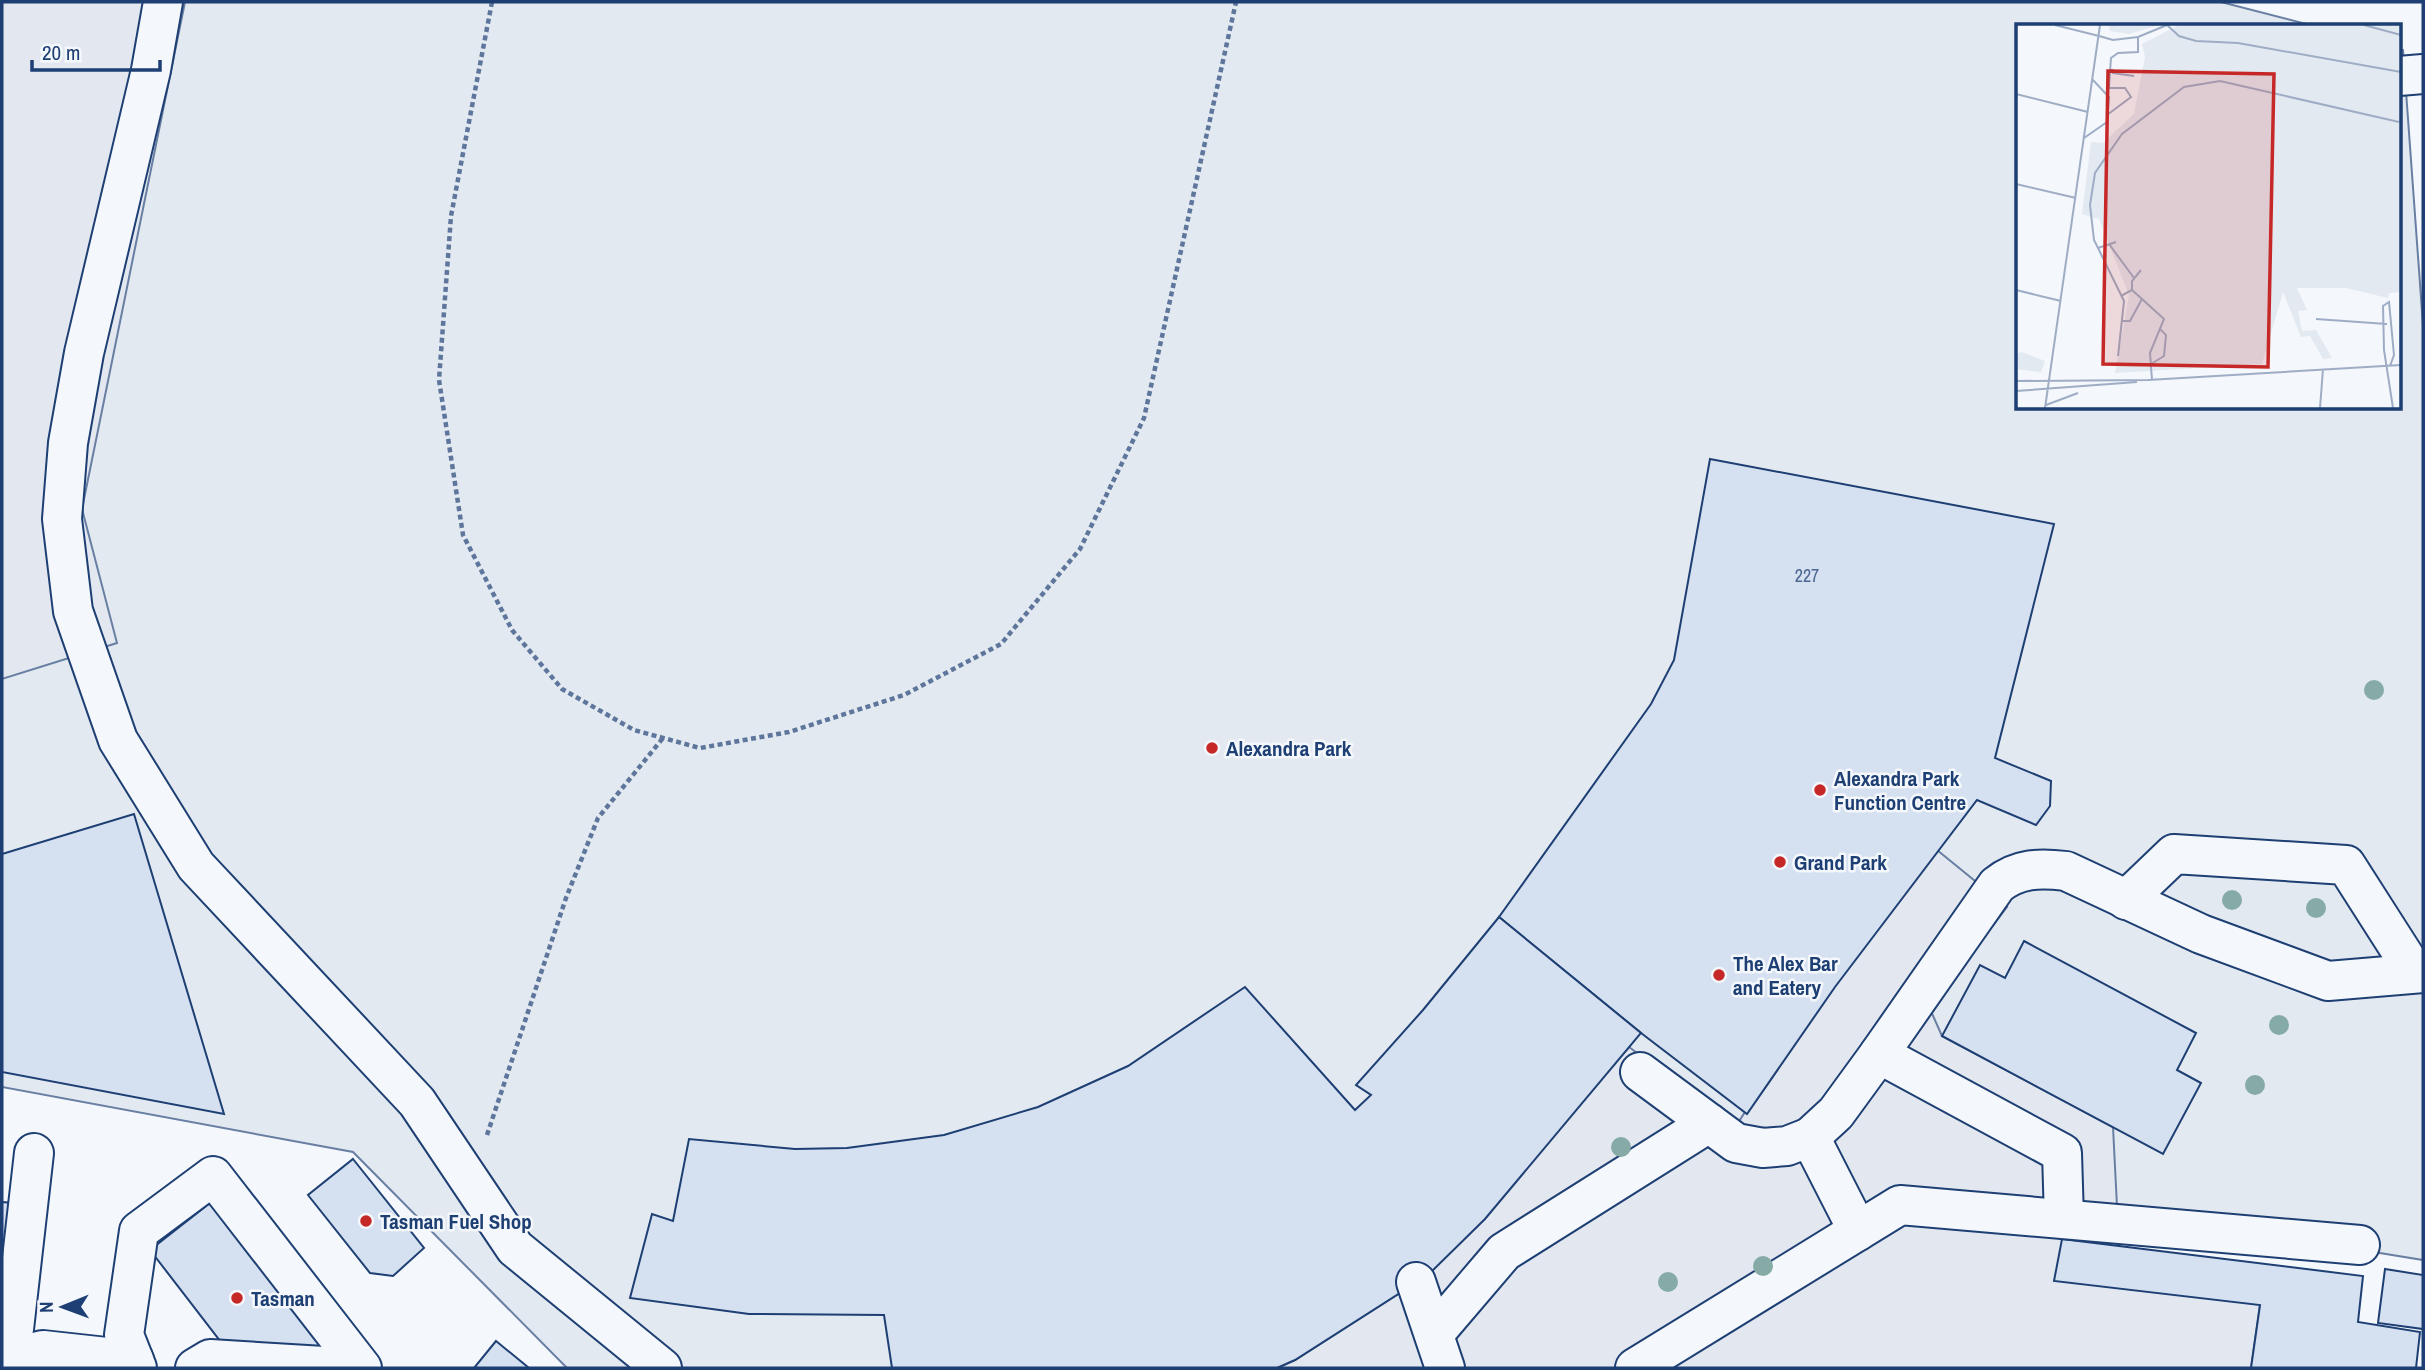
<svg xmlns="http://www.w3.org/2000/svg" width="2425" height="1370" font-family="'Archivo Narrow',sans-serif">
  <style>
    .green { fill: #e3e9f0; stroke: #687fa3; stroke-width: 2 }
    .parking { fill: #e3e8f0; stroke: #687fa3; stroke-width: 2 }
    .building { fill: #d5e0f0; stroke: #1d3f73; stroke-width: 2 }
    .lines { fill: none; stroke-linecap: round; stroke-linejoin: round }
    .minor-casing { stroke: #1d3f73; stroke-width: 42 }
    .path { stroke: #5e769c; stroke-width: 4.5; stroke-dasharray: 5 3.5; stroke-linecap: butt }
    .minor { stroke: #f4f7fb; stroke-width: 38 }
    .tree { fill: #86aba6 }
    .poi-dot { fill: #c62828; stroke: #f4f7fb; stroke-width: 2.5 }
    .labels { text-anchor: middle; dominant-baseline: central; stroke-width: 5; stroke-linejoin: round; paint-order: stroke }
    .number-label { font-size: 18px; fill: #4b6792 }
    .poi-label { font-size: 21px; font-weight: bold; fill: #1d3f73; stroke: #f4f7fb; text-anchor: start }
    .inset-road { fill: none; stroke: #9eadc5; stroke-width: 2 }
    .view { fill: #c62828; fill-opacity: 0.15; stroke: #c62828; stroke-width: 3.5 }
    .inset-edge { fill: none; stroke: #1d3f73; stroke-width: 3.5 }
  </style>
  <rect width="100%" height="100%" fill="#f4f7fb"/>
  <path class="green" d="M2,2H2221L2314,26H2017V408H2399V49L2403,50L2423,325V1260L1849,1167L1354,1368H567L353,1152L2,1087Z"/>
  <g class="parking">
    <path d="M2,2H185L82,509L117,643L2,679Z"/>
    <path d="M1937,850L2007,907L1930,1009L1942,1036L2113,1127L2119,1246L2260,1305L2251,1368H1277L1295,1360L1428,1275L1629,1047L1736,1126L1828,982Z"/>
  </g>
  <g class="building">
    <path d="M1710,459L2054,524L1995,758L2051,781L2050,806L2036,825L1977,800L1835,987L1747,1114L1641,1033L1499,917L1651,704L1674,660Z"/>
    <path d="M134,814L224,1114L2,1072V854Z"/>
    <path d="M1499,917L1641,1033L1485,1219L1428,1275L1295,1360L1277,1368H892L884,1315L749,1314L630,1298L652,1214L673,1221L689,1139L795,1149L847,1148L944,1135L1038,1107L1128,1066L1245,987L1355,1110L1371,1095L1356,1085L1423,1010Z"/>
    <path d="M2024,941L2196,1033L2177,1070L2201,1083L2163,1154L1942,1036L1980,965L2005,978Z"/>
    <path d="M353,1159L424,1248L393,1276L370,1273L308,1195Z"/>
    <path d="M2,1202L13,1203L2,1280Z"/>
    <path d="M210,1203L325,1347L241,1368L150,1250Z"/>
    <path d="M2062,1239L2363,1276L2358,1322L2420,1332L2416,1368H2251L2260,1305L2054,1281Z"/>
    <path d="M2385,1269L2423,1275V1329L2378,1323Z"/>
    <path d="M496,1341L529,1368H474Z"/>
  </g>
  <g class="lines">
    <defs>
      <g id="minor">
        <path d="M163,2L151,70L84,353L68,443L62,519L73,611L118,740L196,866L417,1102L515,1248L662,1368"/>
        <path d="M2399,76L2423,74"/>
        <path d="M2126,900L2174,854L2346,865L2415,973"/>
        <path d="M1879,1054L1997,885C2018,868 2039,868 2066,871L2201,934L2328,981L2423,973"/>
        <path d="M1640,1072L1736,1143L1763,1148L1787,1146L1810,1137L1858,1231"/>
        <path d="M1810,1137L1836,1113L1879,1054L2062,1153L2064,1219"/>
        <path d="M1416,1282L1445,1368"/>
        <path d="M1434,1334L1504,1252L1709,1123"/>
        <path d="M2,1338L14,1329L34,1153"/>
        <path d="M2,1360L43,1350L134,1360"/>
        <path d="M137,1368L124,1335L139,1231L213,1176L362,1368"/>
        <path d="M195,1368L210,1359L357,1368"/>
        <path d="M1635,1368L1900,1205L2360,1245"/>
      </g>
    </defs>
    <use href="#minor" class="minor-casing"/>
    <g class="path">
      <path d="M492,2L451,216L439,380L463,535L512,630L562,689L634,730L700,748L789,732L904,695L1001,644L1080,549L1144,418L1236,2"/>
      <path d="M487,1135L566,898L598,818L663,738"/>
    </g>
    <use href="#minor" class="minor"/>
  </g>
  <g class="tree">
    <circle cx="2374" cy="690" r="10"/>
    <circle cx="2232" cy="900" r="10"/>
    <circle cx="2316" cy="908" r="10"/>
    <circle cx="2279" cy="1025" r="10"/>
    <circle cx="2255" cy="1085" r="10"/>
    <circle cx="1621" cy="1147" r="10"/>
    <circle cx="1763" cy="1266" r="10"/>
    <circle cx="1668" cy="1282" r="10"/>
  </g>
  <g class="poi-dot">
    <circle cx="1212" cy="748" r="7"/>
    <circle cx="1820" cy="790" r="7"/>
    <circle cx="1780" cy="862" r="7"/>
    <circle cx="1719" cy="975" r="7"/>
    <circle cx="366" cy="1221" r="7"/>
    <circle cx="237" cy="1298" r="7"/>
  </g>
  <g class="labels">
    <g class="number-label">
      <text x="1807" y="575">227</text>
    </g>
    <g class="poi-label">
      <text x="1226" y="748">Alexandra Park</text>
      <text x="1834" y="778">Alexandra Park<tspan x="1834" dy="24">Function Centre</tspan></text>
      <text x="1794" y="862">Grand Park</text>
      <text x="1733" y="963">The Alex Bar<tspan x="1733" dy="24">and Eatery</tspan></text>
      <text x="380" y="1221">Tasman Fuel Shop</text>
      <text x="251" y="1298">Tasman</text>
    </g>
  </g>
  <g transform="translate(2016 24)">
    <rect width="385" height="385" fill="#f4f7fb"/>
    <path d="M92,1H143L113,10L94,7ZM163,1H385V268L373,269L372,274L330,264H281L291,286L282,287L286,307L300,306L316,334L307,335L294,312L285,313L267,268L246,340L99,349L113,271L83,195L66,190L75,118L87,119L118,90L129,33L126,20ZM6,328L29,337L25,348L0,345V330Z" fill="#e3e9f0"/>
    <path class="inset-road" d="M39,1L83,12M151,1L163,12L180,17L222,19L385,48M348,1L385,11M83,12L97,16L122,13L151,1M96,45L97,49L118,52M93,63L95,34L102,29L122,28V13M0,70L72,88M91,91L115,73L109,64H92M68,114L91,98L93,73L76,55M0,160L60,174M100,218L82,224L78,216L74,181L79,149L106,110L168,63L204,57L383,98M93,220L118,254M82,224L108,277L102,332M0,266L45,277M105,272L116,266V257L125,246M126,275L148,295L134,329L136,356M300,295L371,300M106,297H114L126,275L116,266M135,340L148,332L150,311L144,305M374,342L378,331L373,278L367,282L368,326L377,384M0,357L132,356L385,341M0,367L121,358M30,381L62,369M29,384L84,1M304,384L307,345"/>
    <path class="view" d="M92,47L258,50L252,343L87,340Z"/>
    <rect width="385" height="385" class="inset-edge"/>
  </g>
  <rect width="2425" height="1370" fill="none" stroke="#1d3f73" stroke-width="7"/>
  <g transform="translate(63 1307) rotate(269)" stroke="#f4f7fb" stroke-width="5" paint-order="stroke">
  <path d="M0-5L12 26L0 18L-12 26Z" fill="#1d3f73"/>
  <text y="-10" font-size="19" font-weight="bold" text-anchor="middle" fill="#1d3f73">N</text>
  </g>
  <path d="M32 60v10h128v-10" fill="none" stroke="#1d3f73" stroke-width="3.5"/>
  <text x="42" y="60" font-size="21" fill="#1d3f73" stroke="#f4f7fb" stroke-width="5" paint-order="stroke">20 m</text>
</svg>
